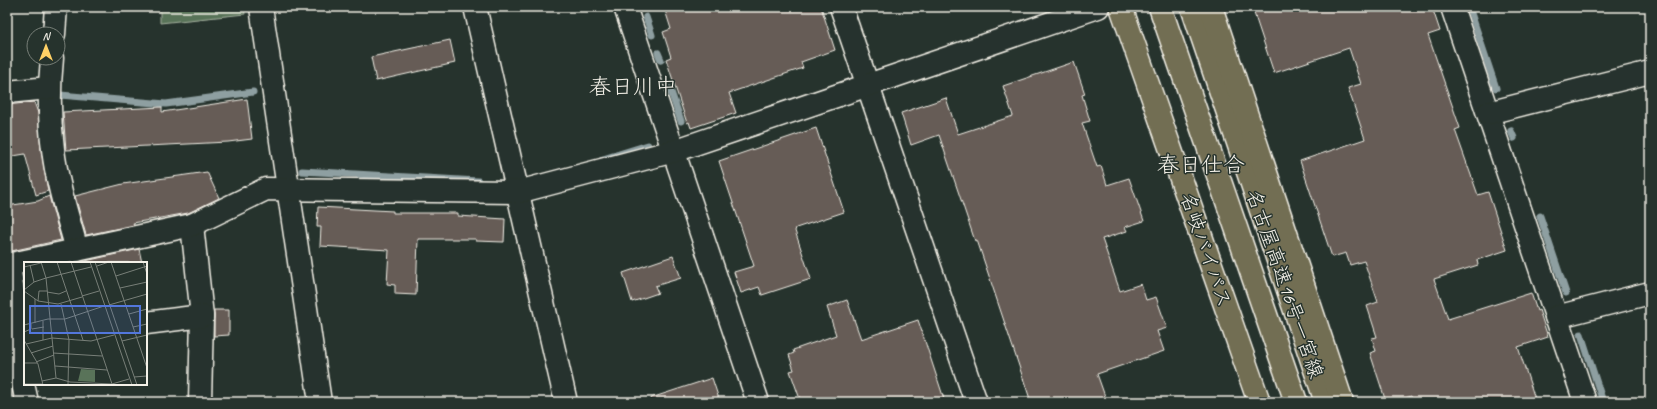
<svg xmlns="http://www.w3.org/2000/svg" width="1657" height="409" font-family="Caveat,'Klee One',sans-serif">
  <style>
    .green { fill: #597359; stroke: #a6b2a0 }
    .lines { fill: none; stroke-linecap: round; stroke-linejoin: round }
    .stream { stroke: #8e9fa1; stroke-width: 7 }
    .building { fill: #665b56; stroke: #f4f1e8 }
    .minor-casing { stroke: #f4f1e8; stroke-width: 25 }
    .highway-casing { stroke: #f4f1e8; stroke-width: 25 }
    .minor { stroke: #26332d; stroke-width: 22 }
    .highway { stroke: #726e52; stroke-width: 22 }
    .labels { text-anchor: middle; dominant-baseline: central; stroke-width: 3; stroke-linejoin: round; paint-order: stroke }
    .street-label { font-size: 20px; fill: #f4f1e8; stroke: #26332d }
    .quarter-label { font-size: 22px; fill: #f4f1e8; stroke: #26332d }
    .inset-road { fill: none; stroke: #787f78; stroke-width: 1 }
    .view { fill: #5377dc; fill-opacity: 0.15; stroke: #5377dc; stroke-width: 2 }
    .inset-edge { fill: none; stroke: #f4f1e8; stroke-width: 2 }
  </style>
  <rect width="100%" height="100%" fill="#26332d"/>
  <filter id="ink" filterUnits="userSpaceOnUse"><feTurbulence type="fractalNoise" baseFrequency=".025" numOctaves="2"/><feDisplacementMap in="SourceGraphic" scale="8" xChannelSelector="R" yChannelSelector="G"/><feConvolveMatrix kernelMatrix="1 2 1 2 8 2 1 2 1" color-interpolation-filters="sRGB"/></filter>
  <g filter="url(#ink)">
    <path class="green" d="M160,7H244L245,14L160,23Z"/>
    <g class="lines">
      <g class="stream">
        <path d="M1469,7L1496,88"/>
        <path d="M646,17L652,35"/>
        <path d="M658,53L661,60"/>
        <path d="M670,89L681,121"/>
        <path d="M60,95L166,104L253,92"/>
        <path d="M1511,131L1514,138"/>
        <path d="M603,159L648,145"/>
        <path d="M302,171L478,181"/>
        <path d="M1540,216L1566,293"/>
        <path d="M1581,334L1603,402"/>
      </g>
    </g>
    <g class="building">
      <path d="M664,7H821L835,50L801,62L803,68L729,93L736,113L691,128L689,122L687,123L666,59L671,57L663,32L671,29Z"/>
      <path d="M1252,7H1432L1440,31L1428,35L1460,128L1455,130L1478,195L1488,192L1507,250L1477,260L1478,265L1434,279L1448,319L1531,293L1537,311L1539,310L1548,337L1518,347L1536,402H1413L1411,396L1393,402H1386L1370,353L1376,351L1372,338L1377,337L1367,306L1378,302L1364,261L1350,265L1346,253L1332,257L1300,161L1365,139L1348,88L1361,84L1349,48L1274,73Z"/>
      <path d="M450,40L455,63L376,81L371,57Z"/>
      <path d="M1074,62L1085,94L1082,95L1090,121L1082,123L1097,167L1101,166L1107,185L1129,178L1144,221L1125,227L1127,231L1102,239L1120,291L1141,284L1146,300L1156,297L1167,328L1157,331L1164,351L1097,374L1107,402H1031L977,240L975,241L939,135L911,145L901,113L946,98L958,134L1013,116L1003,86Z"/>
      <path d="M247,99L252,139L228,142L66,150L63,112L162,107V112Z"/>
      <path d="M34,102L38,113L41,150L48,191L36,195L25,154L7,157V105Z"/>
      <path d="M816,128L844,212L796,228L795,231L811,279L762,295L759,287L741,293L734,272L754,266L719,161Z"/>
      <path d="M207,172L219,198L188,213L133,223L134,225L86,235L75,196L123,184Z"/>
      <path d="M49,196L61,240L7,252V206L38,201Z"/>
      <path d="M318,207L393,211V213H458V216L505,219L504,242L476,241V239H418L416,295L395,294V285L387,284L389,250L320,246L321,227H317Z"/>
      <path d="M139,249L142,263H80L81,262Z"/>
      <path d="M673,256L681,278L655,286L658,293L632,302L623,273Z"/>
      <path d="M847,300L861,339L918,320L945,402H801L790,371L794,370L789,355L794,353L793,350L836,335L827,307Z"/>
      <path d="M214,310H229V335L214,336Z"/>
      <path d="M712,378L720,402H652L651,398Z"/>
    </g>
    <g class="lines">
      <defs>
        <g id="minor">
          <path d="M261,7L320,402"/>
          <path d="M475,7L566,402"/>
          <path d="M625,7L758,402"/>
          <path d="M841,7L976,402"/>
          <path d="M1452,7L1585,402"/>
          <path d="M54,34L56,7"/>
          <path d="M52,58C49,88 49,119 53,149C57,184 68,217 77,250"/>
          <path d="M7,92L49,88"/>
          <path d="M1488,113L1650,72"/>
          <path d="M192,225L202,316L200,402"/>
          <path d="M7,265L192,225L266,189L518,192L674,151L1098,7"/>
          <path d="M1556,317L1650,293"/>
          <path d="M146,323L202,316"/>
          <path d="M15,348L27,402"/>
          <path d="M7,350L15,348L20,339L9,265"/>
        </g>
        <g id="highway">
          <path d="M1121,7L1259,402"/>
          <path d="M1160,7L1296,402"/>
          <path d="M1192,7L1326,402"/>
          <path d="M1211,7L1342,402"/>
        </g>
      </defs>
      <use href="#minor" class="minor-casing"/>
      <use href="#highway" class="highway-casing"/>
      <use href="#minor" class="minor"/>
      <use href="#highway" class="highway"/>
    </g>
  </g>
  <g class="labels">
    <g class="street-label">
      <text transform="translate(1206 250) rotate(71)">名岐バイパス</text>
      <text transform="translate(1285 284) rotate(71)">名古屋高速16号一宮線</text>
    </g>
    <g class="quarter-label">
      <text x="633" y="87">春日川中</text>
      <text x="1201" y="165">春日仕合</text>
    </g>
  </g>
  <g transform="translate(24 262)">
    <rect width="123" height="123" fill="#26332d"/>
    <path d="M57,107L71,108V120L54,119Z" fill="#597359"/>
    <path class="inset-road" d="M17,0L22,16L32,116L46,120L88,122L105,117M33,0L59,78M47,0L88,122M66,0L108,123M71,0L113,123M87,0L123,106M119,0L123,12M6,3L10,20M73,4L85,0M0,5L17,1M92,14L123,4M96,26L123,20M0,28L10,20L22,16L67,5M0,29L14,39L34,42L58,35M23,30L35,32L42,29M58,34L75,29M11,37V61M14,39L15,29H23M37,42L45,78L44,123M85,43L123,32M105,52L123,47M19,59V78M0,63L24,57H41L80,44M109,65L123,62M8,67L20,65M0,70L7,67V62M0,78L14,102L19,123M98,79L123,73M2,82L28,76L67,79L90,73M7,91L29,84M29,91L78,94M12,100L30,93M0,101H13M31,104L83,108M110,115L123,114M18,119L32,116M0,122H19"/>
    <path class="view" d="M6,44H116V71H6Z"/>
    <rect width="123" height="123" class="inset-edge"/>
  </g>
  <rect width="1657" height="409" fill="none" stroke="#26332d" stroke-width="24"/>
  <rect x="12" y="12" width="1633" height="385" fill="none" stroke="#f4f1e8" stroke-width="1.5" filter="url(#ink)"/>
  <g transform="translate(46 46)"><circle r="19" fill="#26332d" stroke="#787f78"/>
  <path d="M0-3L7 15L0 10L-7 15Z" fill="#ffd166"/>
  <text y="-6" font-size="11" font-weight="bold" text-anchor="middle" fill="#f4f1e8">N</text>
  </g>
</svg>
